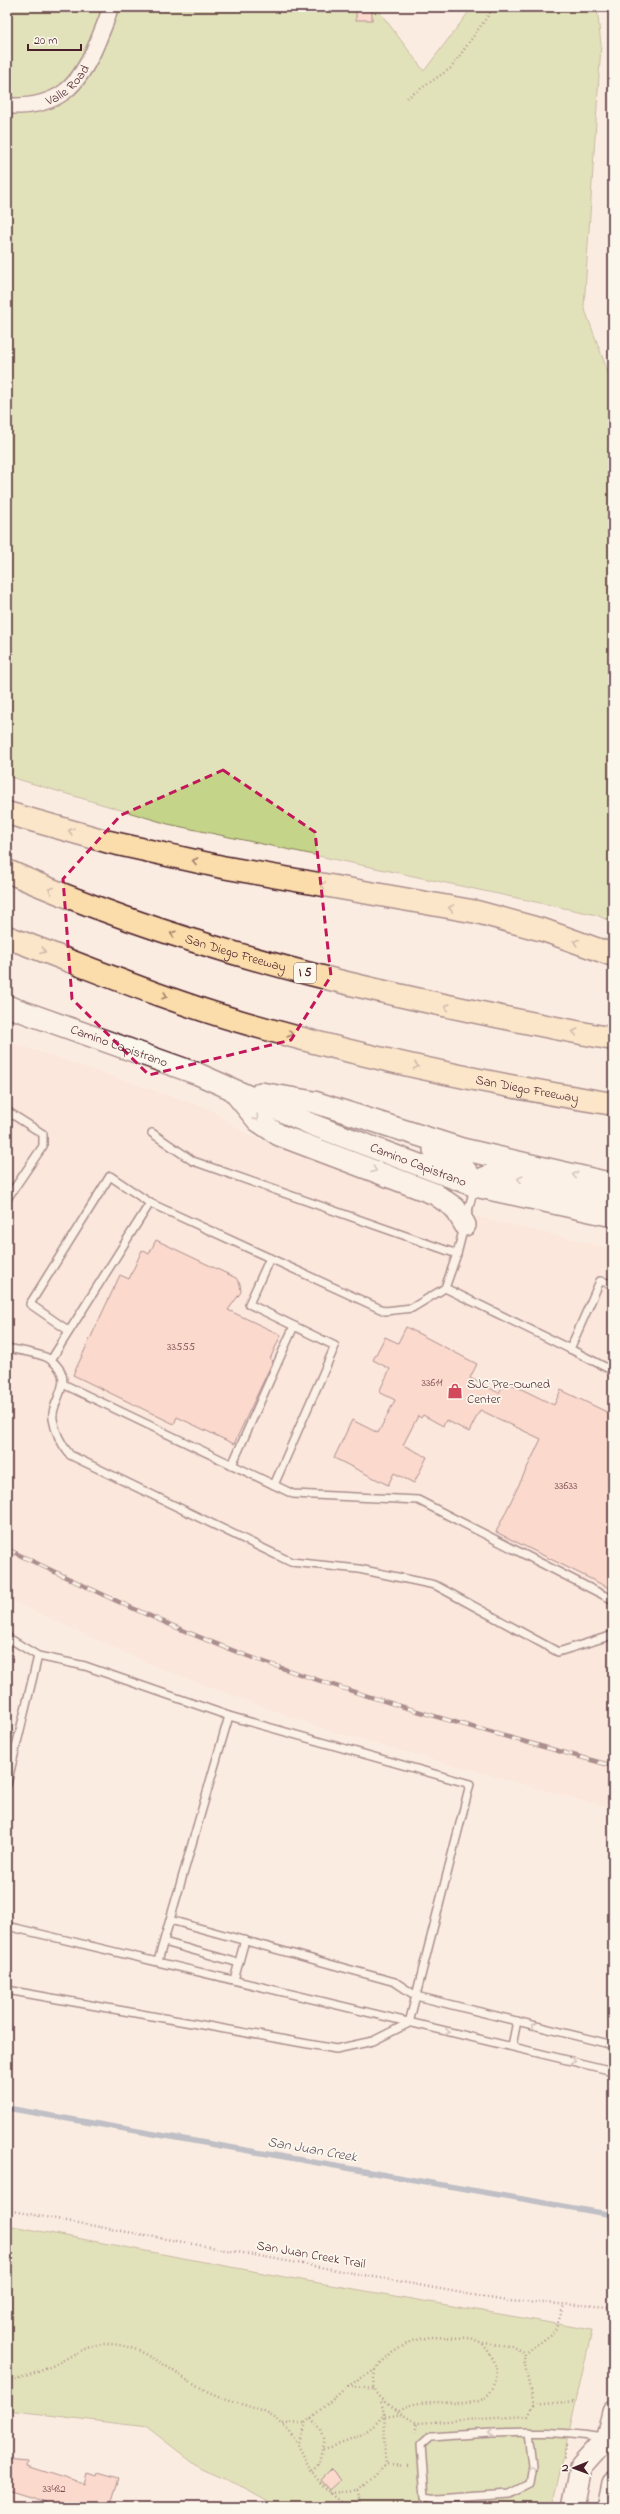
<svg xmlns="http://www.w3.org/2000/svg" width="620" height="2514" font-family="'Indie Flower',sans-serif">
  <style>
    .built { fill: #fbdfd3 }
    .green { fill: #c4d489; stroke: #877a5a }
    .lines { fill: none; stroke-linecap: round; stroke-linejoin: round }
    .stream { stroke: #7487a2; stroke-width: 5.5 }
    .building { fill: #fbc0b3; stroke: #4a1f2b }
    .service-casing { stroke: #4a1f2b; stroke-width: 10 }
    .minor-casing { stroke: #4a1f2b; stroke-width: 18 }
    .secondary-casing { stroke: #4a1f2b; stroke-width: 24 }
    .motorway-casing { stroke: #4a1f2b; stroke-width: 25 }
    .path { stroke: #4a1f2b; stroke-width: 2.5; stroke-dasharray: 1 3; stroke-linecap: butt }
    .service { stroke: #fbf7ec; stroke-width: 7 }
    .minor { stroke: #fbf7ec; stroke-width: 15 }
    .secondary { stroke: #fbf7ec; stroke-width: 21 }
    .motorway { stroke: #faddab; stroke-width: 22 }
    .rail-casing { stroke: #4a1f2b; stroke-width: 4.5 }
    .rail { stroke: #fbf7ec; stroke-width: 3; stroke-dasharray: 9; stroke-linecap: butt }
    .oneway { stroke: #a27e6b }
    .oneway2 { stroke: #ab9695 }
    .marked { fill: none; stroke: #c2185b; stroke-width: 3; stroke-dasharray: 8 5; stroke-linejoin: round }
    .labels { text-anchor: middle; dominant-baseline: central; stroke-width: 3.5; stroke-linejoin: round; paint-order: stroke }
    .number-label { font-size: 11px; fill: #76474d }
    .shield { fill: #fbf7ec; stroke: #7f6065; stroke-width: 1 }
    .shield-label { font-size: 12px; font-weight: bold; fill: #4a1f2b }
    .street-label { font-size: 13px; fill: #4a1f2b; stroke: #fbf7ec }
    .poi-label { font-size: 13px; fill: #4a1f2b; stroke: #fbf7ec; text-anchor: start }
    .water-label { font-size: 14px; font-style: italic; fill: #5f5366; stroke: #fbf7ec }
  </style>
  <rect width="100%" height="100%" fill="#fbece1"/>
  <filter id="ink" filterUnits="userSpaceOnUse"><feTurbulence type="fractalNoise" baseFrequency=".025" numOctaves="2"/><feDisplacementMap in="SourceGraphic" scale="8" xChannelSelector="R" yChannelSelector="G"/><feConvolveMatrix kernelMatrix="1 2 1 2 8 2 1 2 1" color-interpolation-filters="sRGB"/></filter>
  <g filter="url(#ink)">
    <path class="built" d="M7,1041L209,1109L248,1135L441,1208L613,1249V1809L333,1732L161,1669L7,1599Z"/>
    <g class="green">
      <path d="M7,7H376L424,71L468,13L470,7H597L601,45L584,307L613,386V923L597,915L168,824L7,776Z"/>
      <path d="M7,2225L290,2278L592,2330L552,2507H279L247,2489L201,2469L147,2427L7,2410Z"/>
    </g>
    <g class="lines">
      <path class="stream" d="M7,2108L613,2215"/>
    </g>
    <g class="building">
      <rect x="356" y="7" width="16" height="13"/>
      <path d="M156,1240L236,1278L240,1284L241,1292L228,1310L281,1335L270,1359L273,1361L234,1444L177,1417L174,1424L73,1375L120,1275L129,1279L142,1250L149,1254Z"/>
      <path d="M406,1327L477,1364L470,1378L499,1393L505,1381L554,1405L561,1390L613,1415V1590L496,1532L541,1439L480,1410L469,1432L446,1420L443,1426L423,1415L421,1418L418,1416L403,1445L427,1457L414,1483L394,1473L388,1485L334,1458L352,1420L378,1433L395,1400L379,1392L390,1369L373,1360L385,1337L398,1343Z"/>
      <path d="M7,2459L28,2461L27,2466L84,2484L87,2472L97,2475L98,2472L119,2478L110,2507H45L46,2502L7,2490Z"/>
      <path d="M332,2469L342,2479L330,2490L321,2480Z"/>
    </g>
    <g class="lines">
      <defs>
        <g id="service">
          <path d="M7,1111L43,1134V1146L7,1199"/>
          <path d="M152,1133L193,1161L457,1254"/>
          <path d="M270,1258L249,1304L335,1346L274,1485"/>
          <path d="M445,1288L570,1349L600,1281L613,1284"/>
          <path d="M69,1331L30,1304L110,1176L150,1203"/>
          <path d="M7,1348C17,1350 44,1354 51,1360C78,1381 50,1400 53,1419C55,1432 62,1445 70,1455L291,1562L359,1569L435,1585L558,1652L613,1635"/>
          <path d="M570,1349L613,1371"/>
          <path d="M51,1360L150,1203L385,1311L412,1308L445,1288L457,1254L474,1188"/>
          <path d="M63,1384L293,1494L418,1500L613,1600"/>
          <path d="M232,1465L294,1326"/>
          <path d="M7,1637L38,1656L85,1666L229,1716L470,1784L409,2023L373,2041L336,2049L7,1990"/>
          <path d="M7,1784L38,1656"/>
          <path d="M170,1920L395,1982L416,1996L613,2045"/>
          <path d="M7,1926L613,2071"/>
          <path d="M164,1942L239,1963"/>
          <path d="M158,1961L229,1716"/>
          <path d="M234,1980L245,1940"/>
          <path d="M512,2046L517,2021"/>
          <path d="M529,2432L533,2466L530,2484L510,2494L437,2499L425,2497L421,2445L430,2437C488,2433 545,2428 603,2438"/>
        </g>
        <g id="minor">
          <path id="s1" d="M7,106C59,108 79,87 98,41C102,30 108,19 110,7"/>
        </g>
        <g id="secondary">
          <path id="s2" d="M7,1006L198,1074L313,1125L475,1186L613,1216"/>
          <path d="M235,1093L258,1121L279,1135L435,1194L455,1208L465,1225"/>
          <path d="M261,1093L314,1102L462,1149L613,1184"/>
          <path d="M434,1150C453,1156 467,1167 475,1186L484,1178L494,1174L583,1194L613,1197"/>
          <path d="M573,2507L581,2467L607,2438L613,2412"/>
          <path d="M608,2507L613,2483"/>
        </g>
        <g id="motorway">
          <path d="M7,813L109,842L222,867L477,912L546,931L613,955"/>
          <path id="s3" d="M7,871C200,957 407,1000 613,1039"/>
          <path id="s4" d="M7,937C85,966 162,999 242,1022C364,1058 488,1084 613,1104"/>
        </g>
      </defs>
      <use href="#service" class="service-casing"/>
      <use href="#minor" class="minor-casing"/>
      <use href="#secondary" class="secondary-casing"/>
      <use href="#motorway" class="motorway-casing"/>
      <g class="path">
        <path d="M407,98L451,68L494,7"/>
        <path d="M7,2210L506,2301L613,2307"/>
        <path d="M375,2370C375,2376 372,2384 374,2389C377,2400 406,2417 417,2423L414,2424"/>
        <path d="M7,2381C24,2377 40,2372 56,2364C70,2357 87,2345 103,2344C145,2342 174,2376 209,2393C233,2405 263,2405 283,2425C300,2441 302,2458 315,2476C324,2488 336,2498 348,2507"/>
        <path d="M348,2386L373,2389"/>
        <path d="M381,2402C388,2422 382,2443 386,2464"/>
        <path d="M533,2405L576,2401"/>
        <path d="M399,2410C423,2396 448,2406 474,2402C490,2400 499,2382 496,2367C494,2358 488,2351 482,2343"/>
        <path d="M385,2417L402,2414"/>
        <path d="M311,2418L321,2430L324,2438L319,2464L312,2471"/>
        <path d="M283,2424L305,2423"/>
        <path d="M415,2433L417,2423L527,2416L533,2405L524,2360L525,2353L555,2331L564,2305"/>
        <path d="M299,2442L305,2423L348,2386L375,2370L392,2353L411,2341L430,2337L471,2338L482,2343L511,2346L525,2353"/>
        <path d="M323,2449C347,2443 370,2434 385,2413"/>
        <path d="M564,2458L566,2445"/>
        <path d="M358,2491L360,2507"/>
        <path d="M330,2493L358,2491L386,2464L411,2465"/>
      </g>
      <use href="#service" class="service"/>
      <use href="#minor" class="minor"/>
      <use href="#secondary" class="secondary"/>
      <use href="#motorway" class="motorway"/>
      <defs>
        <path id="rail" d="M7,1549C88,1588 169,1627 253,1658C371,1700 492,1733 613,1766"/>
      </defs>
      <use href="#rail" class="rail-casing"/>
      <use href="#rail" class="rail"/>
    </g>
    <defs><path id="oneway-chevron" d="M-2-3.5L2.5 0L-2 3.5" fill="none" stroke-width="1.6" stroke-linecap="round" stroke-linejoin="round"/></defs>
    <g class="oneway">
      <use href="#oneway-chevron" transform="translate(71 831) rotate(-164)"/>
      <use href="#oneway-chevron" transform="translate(195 861) rotate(-168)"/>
      <use href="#oneway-chevron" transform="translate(323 885) rotate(-170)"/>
      <use href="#oneway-chevron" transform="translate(51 890) rotate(-159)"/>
      <use href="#oneway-chevron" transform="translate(451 908) rotate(-170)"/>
      <use href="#oneway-chevron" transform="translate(173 934) rotate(-163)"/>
      <use href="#oneway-chevron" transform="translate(576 942) rotate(-160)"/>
      <use href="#oneway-chevron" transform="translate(43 951) rotate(21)"/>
      <use href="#oneway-chevron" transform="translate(165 996) rotate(19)"/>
      <use href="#oneway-chevron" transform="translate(447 1007) rotate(-169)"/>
      <use href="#oneway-chevron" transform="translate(575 1032) rotate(-169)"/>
      <use href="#oneway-chevron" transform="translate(290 1034) rotate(14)"/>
      <use href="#oneway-chevron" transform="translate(416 1066) rotate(13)"/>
    </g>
    <g class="oneway2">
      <use href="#oneway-chevron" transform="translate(256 1118) rotate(46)"/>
      <use href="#oneway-chevron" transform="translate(374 1170) rotate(20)"/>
      <use href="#oneway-chevron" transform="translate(575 1175) rotate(-167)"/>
      <use href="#oneway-chevron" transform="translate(520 1179) rotate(-166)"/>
      <use href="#oneway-chevron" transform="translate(534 2026) rotate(-166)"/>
      <use href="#oneway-chevron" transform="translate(447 2032) rotate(12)"/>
      <use href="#oneway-chevron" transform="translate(573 2061) rotate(14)"/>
      <use href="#oneway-chevron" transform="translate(491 2433) rotate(176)"/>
      <use href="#oneway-chevron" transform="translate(532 2469) rotate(-86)"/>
    </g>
  </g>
  <path d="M0 0H620V2514H0ZM223,770L315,832L331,976L291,1040L149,1075L72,999L63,879L121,815Z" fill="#fbece1" fill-opacity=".55" fill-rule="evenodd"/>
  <path class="marked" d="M223,770L315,832L331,976L291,1040L149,1075L72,999L63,879L121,815Z"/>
  <defs>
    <symbol id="shop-bare" viewBox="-9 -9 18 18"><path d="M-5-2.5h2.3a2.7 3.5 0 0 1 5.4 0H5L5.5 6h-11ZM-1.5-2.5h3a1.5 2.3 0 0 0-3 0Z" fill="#d1495b" stroke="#fbf7ec" stroke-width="2.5" paint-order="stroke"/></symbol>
  </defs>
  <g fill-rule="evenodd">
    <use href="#shop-bare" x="444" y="1380" width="22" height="22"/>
  </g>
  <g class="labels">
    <g class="number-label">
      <text x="181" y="1347">33555</text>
      <text x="432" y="1383">33611</text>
      <text x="566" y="1486">33633</text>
      <text x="54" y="2489">33482</text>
    </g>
    <rect class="shield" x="294" y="963" width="22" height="20" rx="3"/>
    <g class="shield-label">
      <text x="305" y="973">I 5</text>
    </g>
    <g class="street-label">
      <text stroke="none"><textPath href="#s1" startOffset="67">Valle Road</textPath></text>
      <text stroke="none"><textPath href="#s3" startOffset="243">San Diego Freeway</textPath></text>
      <text stroke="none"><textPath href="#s2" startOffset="119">Camino Capistrano</textPath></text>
      <text stroke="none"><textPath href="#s4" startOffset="543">San Diego Freeway</textPath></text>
      <text stroke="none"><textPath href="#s2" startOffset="441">Camino Capistrano</textPath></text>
      <text transform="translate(311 2255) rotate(10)">San Juan Creek Trail</text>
    </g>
    <g class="poi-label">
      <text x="467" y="1384">SJC Pre-Owned<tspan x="467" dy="15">Center</tspan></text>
    </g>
    <g class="water-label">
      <text transform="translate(312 2150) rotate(10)">San Juan Creek</text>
    </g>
  </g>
  <rect width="620" height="2514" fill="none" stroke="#fbf7ec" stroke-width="24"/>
  <rect x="12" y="12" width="596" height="2490" fill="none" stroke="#4a1f2b" stroke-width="1.5" filter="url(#ink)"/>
  <g transform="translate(574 2468) rotate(269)" stroke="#fbf7ec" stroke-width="3" paint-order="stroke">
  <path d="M0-3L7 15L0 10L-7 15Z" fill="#4a1f2b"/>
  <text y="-6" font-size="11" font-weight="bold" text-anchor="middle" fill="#4a1f2b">N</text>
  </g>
  <path d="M28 44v6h53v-6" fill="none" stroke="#4a1f2b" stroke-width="2"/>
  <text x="34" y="44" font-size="12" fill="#4a1f2b" stroke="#fbf7ec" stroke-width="3" paint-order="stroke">20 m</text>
</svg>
